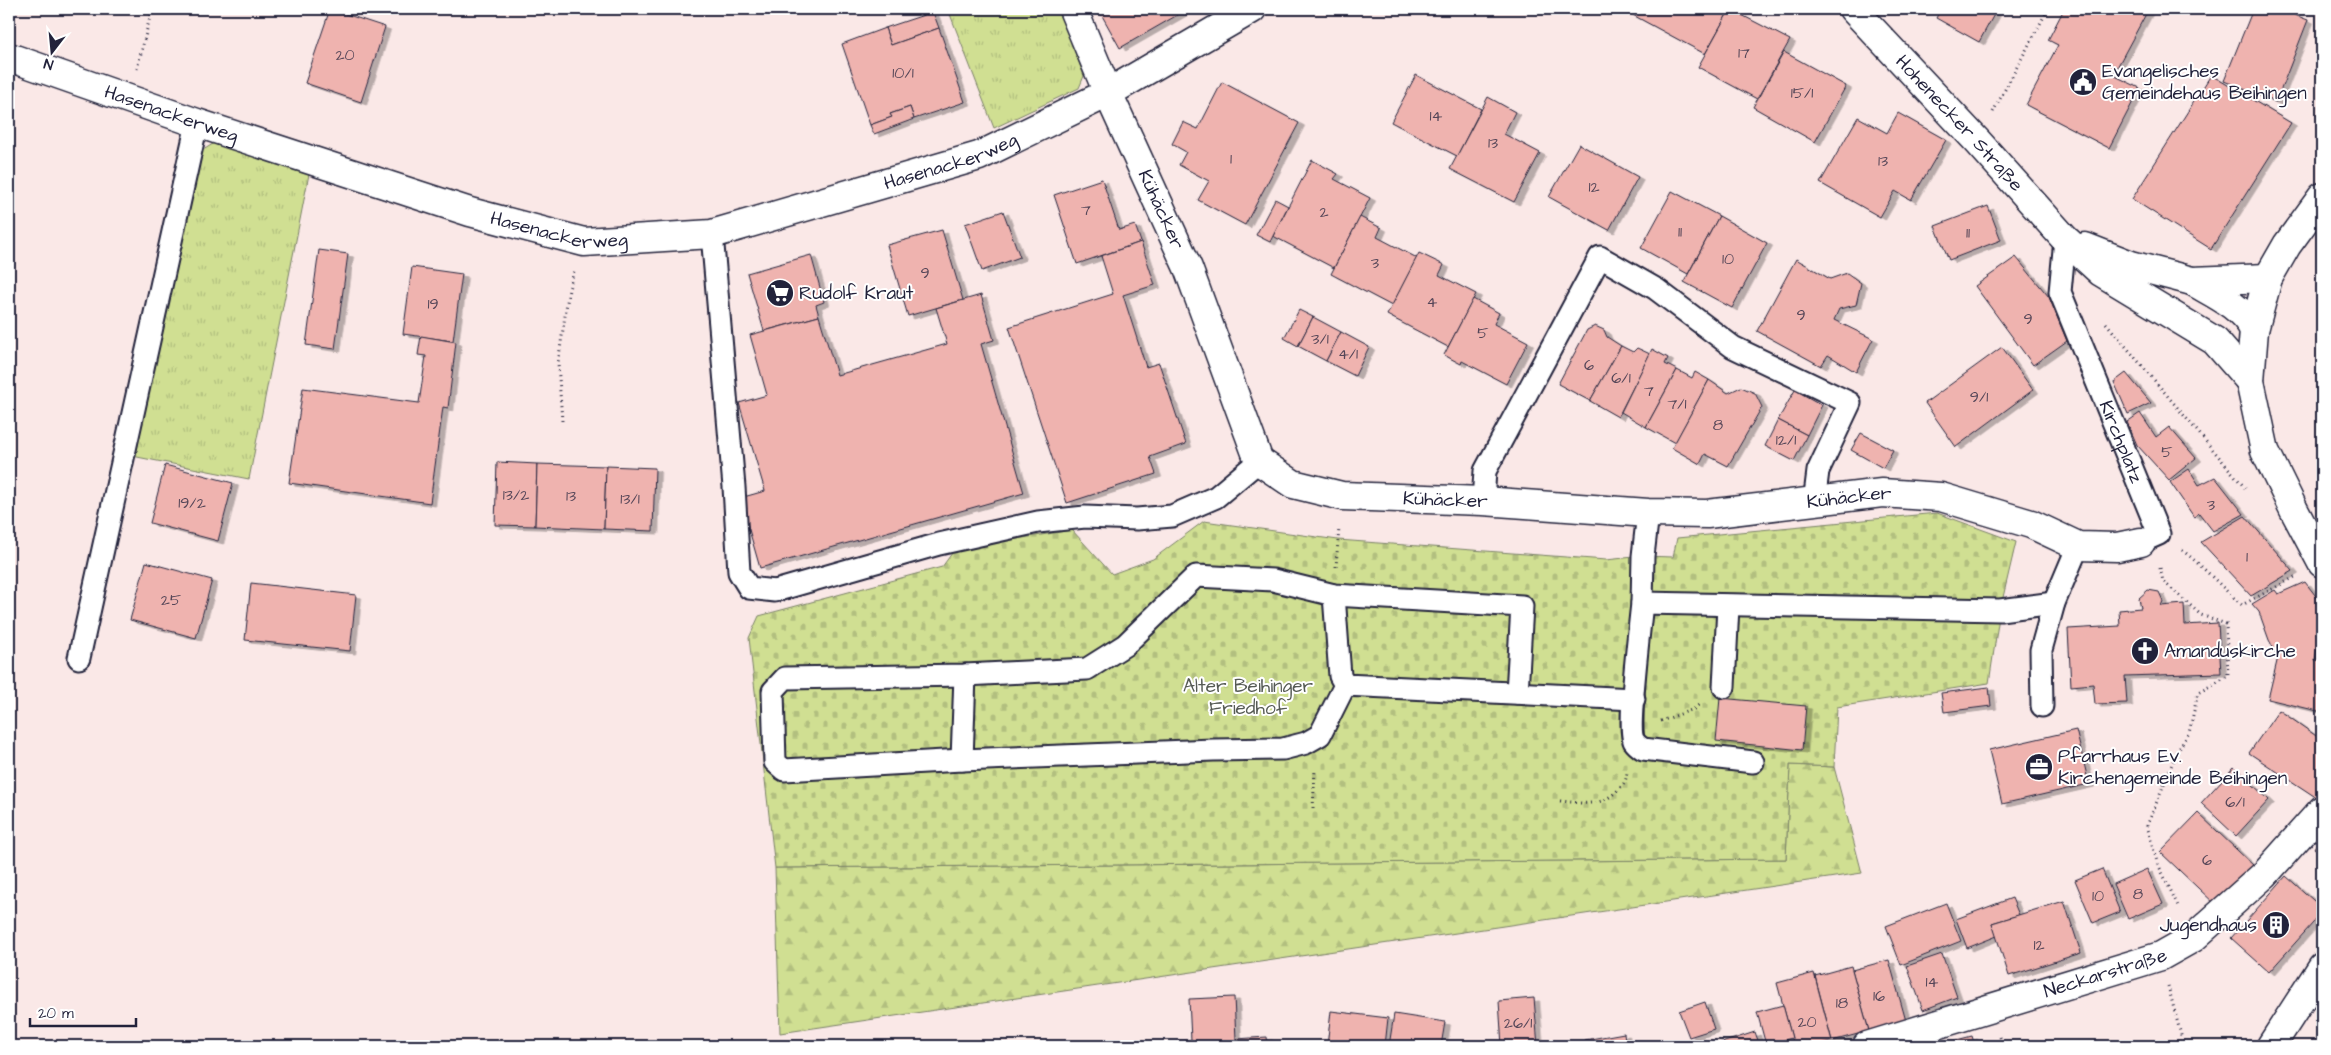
<svg xmlns="http://www.w3.org/2000/svg" width="2331" height="1055" font-family="'Architects Daughter',sans-serif">
  <style>
    .grass { fill: url(#grass-tufts); stroke: #798066 }
    .forest { fill: url(#forest-firs); stroke: #798066 }
    .cemetery { fill: url(#cemetery-stones); stroke: #798066 }
    .building { fill: #efb3af; stroke: #22223b; filter: url(#shadow) }
    .lines { fill: none; stroke-linecap: round; stroke-linejoin: round }
    .service-casing { stroke: #22223b; stroke-width: 25 }
    .minor-casing { stroke: #22223b; stroke-width: 31 }
    .secondary-casing { stroke: #22223b; stroke-width: 31 }
    .path { stroke: #22223b; stroke-width: 3; stroke-dasharray: 1 4; stroke-linecap: butt }
    .service { stroke: #fff; stroke-width: 21 }
    .minor { stroke: #fff; stroke-width: 28 }
    .secondary { stroke: #fff; stroke-width: 28 }
    .labels { text-anchor: middle; dominant-baseline: central; stroke-width: 4; stroke-linejoin: round; paint-order: stroke }
    .number-label { font-size: 16px; fill: #554658 }
    .poi-label { font-size: 19px; fill: #22223b; stroke: #fff; text-anchor: start }
    .street-label { font-size: 19px; fill: #22223b; stroke: #fff }
    .park-label { font-size: 19px; fill: #565b55; stroke: #fff }
  </style>
  <defs>
    <pattern id="grass-tufts" width="24" height="20" patternUnits="userSpaceOnUse" patternTransform="scale(1.25)"><rect width="24" height="20" fill="#d0df92"/><path d="M3 7l-1-3M5 7V3M7 7l1-3M15 17l-1-3M17 17v-4M19 17l1-3" fill="none" stroke="#b2bf7f"/></pattern>
    <pattern id="forest-firs" width="22" height="20" patternUnits="userSpaceOnUse" patternTransform="scale(1.25)"><rect width="22" height="20" fill="#d0df92"/><path d="M5 1l3.5 6h-7zM16 11l3.5 6h-7z" fill="#b2bf7f"/></pattern>
    <pattern id="cemetery-stones" width="16" height="16" patternUnits="userSpaceOnUse" patternTransform="scale(1.25)"><rect width="16" height="16" fill="#d0df92"/><path d="M2 7V4a2 2 0 0 1 4 0v3zM10 15v-3a2 2 0 0 1 4 0v3z" fill="#b2bf7f"/></pattern>
    <filter id="shadow"><feDropShadow dx="5.5" dy="3" stdDeviation="0" flood-color="#0004"/></filter>
  </defs>
  <rect width="100%" height="100%" fill="#fae8e7"/>
  <filter id="ink" filterUnits="userSpaceOnUse"><feTurbulence type="fractalNoise" baseFrequency=".02" numOctaves="2"/><feDisplacementMap in="SourceGraphic" scale="10" xChannelSelector="R" yChannelSelector="G"/><feConvolveMatrix kernelMatrix="1 2 1 2 8 2 1 2 1" color-interpolation-filters="sRGB"/></filter>
  <g filter="url(#ink)">
    <g class="grass">
      <path d="M948,9H1059L1084,76L1079,88L994,128Z"/>
      <path d="M216,142L310,169L249,479L132,456L200,152Z"/>
    </g>
    <path class="forest" d="M1790,765L1834,767L1862,873L780,1033L775,868L1786,859Z"/>
    <path class="cemetery" d="M1937,513L2016,542L2000,610L1989,683L1837,707L1834,767L1790,765L1786,859L775,868L749,638L759,616L942,567L955,549L1072,530L1112,574L1153,559L1204,521L1338,540L1606,560L1643,556L1673,557L1677,538Z"/>
    <g class="building">
      <path d="M330,9L385,27L361,102L305,83Z"/>
      <path d="M1106,9H1188L1120,48L1100,12Z"/>
      <path d="M1634,9H1730L1705,54L1631,14Z"/>
      <path d="M1730,9L1790,40L1757,99L1698,67Z"/>
      <path d="M1941,9H1997L1979,42L1936,18Z"/>
      <path d="M2064,9H2141L2147,12L2113,75L2140,88L2109,148L2026,105L2058,45L2048,40Z"/>
      <path d="M2253,9H2279L2308,20L2276,102L2224,81Z"/>
      <path d="M933,12L939,28L891,45L885,28Z"/>
      <path d="M885,28L891,45L939,28L965,102L914,119L910,107L890,114L892,117L870,125L842,44Z"/>
      <path d="M1784,52L1846,86L1815,142L1753,107Z"/>
      <path d="M1416,75L1481,109L1457,156L1391,122Z"/>
      <path d="M2211,75L2291,123L2211,249L2132,199Z"/>
      <path d="M1222,82L1299,123L1245,225L1198,200L1209,181L1179,165L1186,152L1172,144L1183,122L1198,129Z"/>
      <path d="M1488,97L1515,112L1504,134L1540,153L1514,202L1450,169Z"/>
      <path d="M910,107L914,119L874,134L870,125L892,117L890,114Z"/>
      <path d="M1898,113L1946,140L1911,200L1895,191L1880,217L1820,183L1858,117L1887,133Z"/>
      <path d="M1579,144L1638,177L1609,230L1549,197Z"/>
      <path d="M1312,160L1338,174L1334,179L1370,198L1334,268L1273,236Z"/>
      <path d="M1102,179L1119,230L1135,225L1141,242L1077,264L1054,195Z"/>
      <path d="M1672,191L1719,216L1688,274L1641,248Z"/>
      <path d="M1275,199L1288,206L1270,242L1256,235Z"/>
      <path d="M1988,206L2001,240L1949,260L1935,226Z"/>
      <path d="M1003,211L1020,257L982,271L965,224Z"/>
      <path d="M1719,216L1767,243L1732,308L1684,282Z"/>
      <path d="M1360,217L1381,228L1377,237L1417,258L1392,306L1331,274Z"/>
      <path d="M942,230L963,300L908,316L887,245Z"/>
      <path d="M1141,242L1155,285L1123,295L1146,367L1159,363L1186,444L1150,457L1156,474L1067,503L1009,327L1113,294L1101,256Z"/>
      <path d="M319,250L348,254L335,349L306,345Z"/>
      <path d="M1419,253L1444,265L1439,275L1476,294L1448,347L1387,315Z"/>
      <path d="M811,255L824,302L816,305L819,316L764,331L747,273Z"/>
      <path d="M2016,257L2049,297L2067,341L2033,365L1975,286Z"/>
      <path d="M1796,259L1830,279L1847,273L1861,283L1856,305L1839,309L1834,320L1873,339L1856,372L1828,355L1821,366L1757,331Z"/>
      <path d="M412,267L462,274L453,341L403,334Z"/>
      <path d="M981,295L994,340L981,344L1024,493L760,568L740,498L765,491L739,403L767,395L750,335L819,316L837,375L947,344L936,308Z"/>
      <path d="M1473,299L1499,313L1494,324L1528,342L1506,384L1462,361L1461,364L1444,355Z"/>
      <path d="M1299,310L1313,317L1298,346L1284,338Z"/>
      <path d="M1313,317L1341,332L1326,361L1298,346Z"/>
      <path d="M1595,326L1604,330L1607,337L1621,346L1590,401L1558,384L1587,330Z"/>
      <path d="M1341,332L1369,347L1355,376L1326,361Z"/>
      <path d="M421,336L456,342L448,408L443,407L430,503L289,483L303,388L419,403L426,356L418,355Z"/>
      <path d="M1621,346L1633,352L1637,348L1650,354L1618,417L1590,401Z"/>
      <path d="M2002,347L2033,390L1956,447L1925,403Z"/>
      <path d="M1652,349L1668,358L1665,364L1677,370L1646,427L1621,412Z"/>
      <path d="M1677,370L1692,378L1695,372L1709,380L1675,443L1646,427Z"/>
      <path d="M2126,373L2151,403L2128,414L2114,382Z"/>
      <path d="M1709,380L1728,393L1741,387L1755,393L1762,407L1728,466L1705,454L1700,464L1672,448Z"/>
      <path d="M1795,390L1822,405L1807,435L1778,420Z"/>
      <path d="M2140,413L2156,437L2169,427L2196,458L2169,480L2137,445L2127,422Z"/>
      <path d="M1778,420L1807,435L1794,461L1765,446Z"/>
      <path d="M1861,433L1893,450L1883,468L1851,450Z"/>
      <path d="M497,462L537,464L535,526L495,525Z"/>
      <path d="M537,464L606,466L604,529L535,526Z"/>
      <path d="M165,465L233,483L218,541L150,523Z"/>
      <path d="M606,466L655,468L653,531L604,529Z"/>
      <path d="M2189,469L2199,485L2215,477L2244,514L2213,531L2199,513L2194,517L2170,482Z"/>
      <path d="M2245,516L2293,571L2251,596L2201,542Z"/>
      <path d="M146,562L212,580L196,638L130,620Z"/>
      <path d="M2305,582L2322,604V634L2319,635L2315,660L2322,661V712L2268,699L2278,657L2269,640L2259,612L2252,604L2275,590L2278,594Z"/>
      <path d="M251,583L356,595L350,651L245,640Z"/>
      <path d="M2148,590L2159,592L2163,601L2161,606L2184,604L2185,625L2218,623L2221,673L2125,676L2127,703L2095,704L2093,684L2071,686L2068,629L2120,626L2119,610L2141,608L2139,598Z"/>
      <path d="M1989,687L1991,706L1944,712L1941,693Z"/>
      <path d="M1720,698L1806,706L1802,750L1716,741Z"/>
      <path d="M2279,710L2322,740V790L2317,798L2249,753Z"/>
      <path d="M2076,730L2089,784L2002,804L1989,750Z"/>
      <path d="M2234,767L2269,800L2236,836L2201,803Z"/>
      <path d="M2198,813L2255,867L2217,906L2160,852Z"/>
      <path d="M2322,836V854L2314,848Z"/>
      <path d="M2102,869L2120,912L2093,923L2075,880Z"/>
      <path d="M2147,869L2163,904L2128,919L2113,884Z"/>
      <path d="M2286,876L2322,908V913L2269,972L2231,938Z"/>
      <path d="M2012,898L2019,915L1992,923L1997,936L1967,948L1956,919Z"/>
      <path d="M2064,901L2081,953L2009,976L1992,923Z"/>
      <path d="M1946,903L1961,941L1901,965L1886,926Z"/>
      <path d="M1942,954L1957,997L1923,1010L1907,966Z"/>
      <path d="M1889,960L1906,1021L1869,1031L1852,970Z"/>
      <path d="M1851,966L1869,1031L1832,1041L1815,976Z"/>
      <path d="M1814,973L1832,1041L1812,1046H1794L1777,983Z"/>
      <path d="M1234,997L1236,1039L1267,1037L1268,1046H1178V1041L1191,1040L1189,999Z"/>
      <path d="M1534,998L1538,1046H1502L1499,1001Z"/>
      <path d="M1705,1002L1714,1029L1689,1037L1679,1011Z"/>
      <path d="M1783,1005L1792,1038L1766,1045L1757,1012Z"/>
      <path d="M1331,1011L1388,1018L1385,1046H1327Z"/>
      <path d="M1394,1014L1445,1022L1441,1046H1389Z"/>
      <path d="M1755,1032L1760,1046H1712Z"/>
      <path d="M1624,1033L1626,1046H1586L1585,1040Z"/>
      <path d="M1972,1036L1975,1046H1933Z"/>
    </g>
    <g class="lines">
      <defs>
        <g id="service">
          <path d="M712,234L734,487L739,572L749,588L775,591L939,544L1038,522L1085,517L1137,519L1172,516L1216,497L1259,461"/>
          <path id="s1" d="M2065,239L2060,292L2159,534L2141,542"/>
          <path d="M1483,501L1485,471L1600,257L1656,289L1733,347L1850,403L1818,471L1814,503"/>
          <path d="M1334,595L1340,676L1345,685L1634,699"/>
          <path d="M1642,603L1643,556L1648,513"/>
          <path d="M79,658L197,123"/>
          <path d="M1345,685L1320,735L1306,743L1283,749L1213,750L962,760L784,770L775,762L773,691L785,678L965,675L1087,669L1125,645L1196,576L1273,580L1334,595L1522,606L1517,693"/>
          <path d="M1724,687L1728,606"/>
          <path d="M2042,706L2041,650L2054,603L2078,546"/>
          <path d="M962,760L965,675"/>
          <path d="M1753,762L1643,749C1640,747 1636,744 1634,741C1627,730 1640,623 1642,603L2000,610L2054,603"/>
        </g>
        <g id="minor">
          <path id="s2" d="M1073,9L1108,93L1188,268L1259,461L1293,484L1342,496L1483,501L1648,513L1707,514L1882,493L1941,497L2031,524L2078,546L2117,547L2141,542"/>
          <path id="s3" d="M1853,9L1978,142L2065,239L2101,272L2215,341L2250,381"/>
          <path id="s4" d="M9,57L197,123L470,212L584,242L712,234L979,156L1108,93L1252,9"/>
          <path d="M2085,247L2131,265L2192,281L2268,278"/>
          <path d="M2192,281C2214,294 2242,306 2254,330"/>
          <path id="s5" d="M1867,1046L2161,956L2193,938L2265,874L2322,810"/>
        </g>
        <g id="secondary">
          <path d="M2322,197L2287,245L2268,278L2254,330L2250,381L2265,451L2294,510L2322,563"/>
          <path d="M2271,1046L2322,967"/>
        </g>
      </defs>
      <use href="#service" class="service-casing"/>
      <use href="#minor" class="minor-casing"/>
      <use href="#secondary" class="secondary-casing"/>
      <g class="path">
        <path d="M137,69L152,9"/>
        <path d="M1993,112L2048,9"/>
        <path d="M2106,323L2246,489"/>
        <path d="M562,421L558,363L569,289L574,271"/>
        <path d="M2182,550C2204,567 2221,587 2242,605L2295,577"/>
        <path d="M1336,567L1339,528"/>
        <path d="M2160,568L2163,581L2201,615L2226,624L2228,676L2198,693L2189,733L2177,752L2147,826L2157,862L2179,908"/>
        <path d="M1661,721L1694,709L1701,703"/>
        <path d="M1560,801C1584,803 1600,808 1618,790C1624,784 1626,781 1627,773"/>
        <path d="M1313,808L1315,770"/>
        <path d="M2168,986L2182,1039"/>
        <path d="M2000,1037L2003,1046"/>
      </g>
      <use href="#service" class="service"/>
      <use href="#minor" class="minor"/>
      <use href="#secondary" class="secondary"/>
    </g>
  </g>
  <defs>
    <symbol id="civic-disc" viewBox="-11 -11 22 22"><circle r="9.5" fill="#22223b" stroke="#fff"/><path d="M-.6-6.5H3V-4.5H.6V-3L4-1V1h2V6H-6V1h2V-1L-.6-3ZM-1.2 2.5V6h2.4V2.5Z" fill="#fff"/></symbol>
    <symbol id="supermarket-disc" viewBox="-11 -11 22 22"><circle r="9.5" fill="#22223b" stroke="#fff"/><path d="M-6-5.5h2.5l.6 2H6L4.5 2H-2.5L-4.4-4H-6ZM-1.5 3.2a1.3 1.3 0 1 0 .1 0ZM3 3.2a1.3 1.3 0 1 0 .1 0Z" fill="#fff"/></symbol>
    <symbol id="church-disc" viewBox="-11 -11 22 22"><circle r="9.5" fill="#22223b" stroke="#fff"/><path d="M-1.2-6h2.4v3.5h3.3v2.4h-3.3V6h-2.4V-.1h-3.3v-2.4h3.3Z" fill="#fff"/></symbol>
    <symbol id="office-disc" viewBox="-11 -11 22 22"><circle r="9.5" fill="#22223b" stroke="#fff"/><path d="M-6-3h4V-5.5h4V-3h4V5H-6ZM-1-4.5V-3h2v-1.5ZM-6 0V1H6V0Z" fill="#fff"/></symbol>
    <symbol id="building-disc" viewBox="-11 -11 22 22"><circle r="9.5" fill="#22223b" stroke="#fff"/><path d="M-4-6H4V6H1V3H-1V6H-4ZM-2.5-4.3h1.7v1.8h-1.7ZM.8-4.3h1.7v1.8H.8ZM-2.5-1h1.7V.8h-1.7ZM.8-1h1.7V.8H.8Z" fill="#fff"/></symbol>
  </defs>
  <g fill-rule="evenodd">
    <use href="#civic-disc" x="2067" y="66" width="32" height="32"/>
    <use href="#supermarket-disc" x="764" y="277" width="32" height="32"/>
    <use href="#church-disc" x="2129" y="635" width="32" height="32"/>
    <use href="#office-disc" x="2023" y="751" width="32" height="32"/>
    <use href="#building-disc" x="2260" y="909" width="32" height="32"/>
  </g>
  <g class="labels">
    <g class="number-label">
      <text x="1744" y="53">17</text>
      <text x="345" y="55">20</text>
      <text x="903" y="73">10/1</text>
      <text x="1802" y="93">15/1</text>
      <text x="1436" y="116">14</text>
      <text x="1493" y="143">13</text>
      <text x="1231" y="159">1</text>
      <text x="1883" y="161">13</text>
      <text x="1594" y="187">12</text>
      <text x="1086" y="210">7</text>
      <text x="1324" y="212">2</text>
      <text x="1680" y="232">11</text>
      <text x="1968" y="233">11</text>
      <text x="1728" y="259">10</text>
      <text x="1375" y="263">3</text>
      <text x="925" y="273">9</text>
      <text x="1432" y="302">4</text>
      <text x="433" y="304">19</text>
      <text x="1801" y="315">9</text>
      <text x="2028" y="319">9</text>
      <text x="1483" y="333">5</text>
      <text x="1320" y="339">3/1</text>
      <text x="1348" y="354">4/1</text>
      <text x="1589" y="365">6</text>
      <text x="1621" y="378">6/1</text>
      <text x="1649" y="391">7</text>
      <text x="1979" y="397">9/1</text>
      <text x="1677" y="404">7/1</text>
      <text x="1718" y="425">8</text>
      <text x="1786" y="440">12/1</text>
      <text x="2167" y="452">5</text>
      <text x="516" y="495">13/2</text>
      <text x="571" y="496">13</text>
      <text x="630" y="499">13/1</text>
      <text x="192" y="503">19/2</text>
      <text x="2211" y="505">3</text>
      <text x="2247" y="557">1</text>
      <text x="171" y="600">25</text>
      <text x="2235" y="802">6/1</text>
      <text x="2207" y="860">6</text>
      <text x="2138" y="894">8</text>
      <text x="2098" y="896">10</text>
      <text x="2039" y="945">12</text>
      <text x="1932" y="982">14</text>
      <text x="1879" y="996">16</text>
      <text x="1842" y="1003">18</text>
      <text x="1807" y="1022">20</text>
      <text x="1518" y="1023">26/1</text>
    </g>
    <g class="poi-label">
      <text x="2102" y="71">Evangelisches<tspan x="2102" dy="22">Gemeindehaus Beihingen</tspan></text>
      <text x="799" y="293">Rudolf Kraut</text>
      <text x="2164" y="651">Amanduskirche</text>
      <text x="2058" y="756">Pfarrhaus Ev.<tspan x="2058" dy="22">Kirchengemeinde Beihingen</tspan></text>
      <text x="2257" y="925" text-anchor="end">Jugendhaus</text>
    </g>
    <g class="street-label">
      <text stroke="none"><textPath href="#s4" startOffset="172">Hasenackerweg</textPath></text>
      <text stroke="none"><textPath href="#s3" startOffset="156">Hohenecker Straße</textPath></text>
      <text stroke="none"><textPath href="#s4" startOffset="982">Hasenackerweg</textPath></text>
      <text stroke="none"><textPath href="#s2" startOffset="219">Kühäcker</textPath></text>
      <text stroke="none"><textPath href="#s4" startOffset="578">Hasenackerweg</textPath></text>
      <text stroke="none"><textPath href="#s1" startOffset="215">Kirchplatz</textPath></text>
      <text stroke="none"><textPath href="#s2" startOffset="1089">Kühäcker</textPath></text>
      <text stroke="none"><textPath href="#s2" startOffset="684">Kühäcker</textPath></text>
      <text stroke="none"><textPath href="#s5" startOffset="249">Neckarstraße</textPath></text>
    </g>
    <g class="park-label">
      <text x="1248" y="686">Alter Beihinger<tspan x="1248" dy="22">Friedhof</tspan></text>
    </g>
  </g>
  <rect width="2331" height="1055" fill="none" stroke="#fff" stroke-width="30"/>
  <rect x="15" y="15" width="2301" height="1025" fill="none" stroke="#22223b" stroke-width="2" filter="url(#ink)"/>
  <g transform="translate(52 52) rotate(196)" stroke="#ffffff" stroke-width="4" paint-order="stroke">
  <path d="M0-4L9 19L0 12L-9 19Z" fill="#22223b"/>
  <text y="-8" font-size="14" font-weight="bold" text-anchor="middle" fill="#22223b">N</text>
  </g>
  <path d="M30 1018v8h106v-8" fill="none" stroke="#22223b" stroke-width="2.5"/>
  <text x="38" y="1018" font-size="15" fill="#22223b" stroke="#ffffff" stroke-width="4" paint-order="stroke">20 m</text>
</svg>
